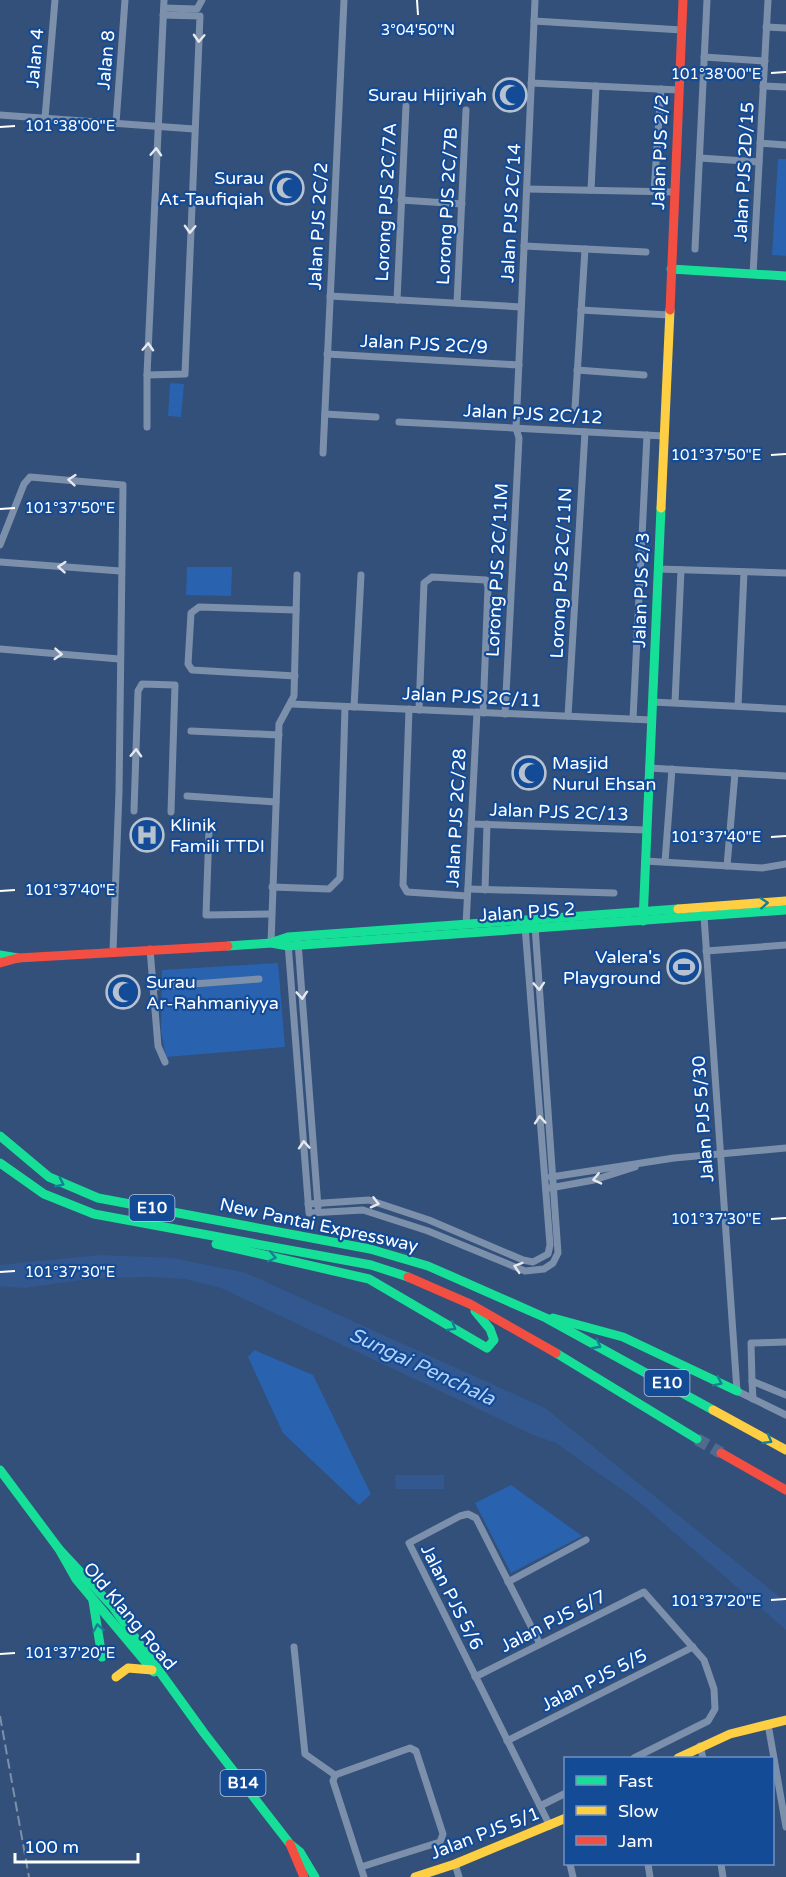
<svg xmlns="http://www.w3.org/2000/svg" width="786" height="1877" font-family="'Varela Round',sans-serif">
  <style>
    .green { fill: #2962ae }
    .water { fill: #32588f }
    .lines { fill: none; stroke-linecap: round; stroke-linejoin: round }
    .highway-tunnel { stroke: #516a8d; stroke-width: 12; stroke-dasharray: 12 6; stroke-linecap: butt }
    .street { stroke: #7c90ab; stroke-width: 7 }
    .fast { stroke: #16e098; stroke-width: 9 }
    .slow { stroke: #ffcf43; stroke-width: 9 }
    .jam { stroke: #f24e42; stroke-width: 9 }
    .rail { stroke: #7d90aa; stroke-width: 2; stroke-dasharray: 10 4.5; stroke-linecap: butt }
    .oneway { stroke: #e5e9ee }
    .oneway2 { stroke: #157f97 }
    .ticks { fill: none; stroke: #fff; stroke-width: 2 }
    .labels { text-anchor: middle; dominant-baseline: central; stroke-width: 4.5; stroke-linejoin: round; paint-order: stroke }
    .shield { fill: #144b97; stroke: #b8c9e0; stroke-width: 1.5 }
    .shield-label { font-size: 16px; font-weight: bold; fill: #fff }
    .street-label { font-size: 18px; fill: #fff; stroke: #144b97 }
    .poi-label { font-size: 18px; fill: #fff; stroke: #144b97; text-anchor: end }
    .water-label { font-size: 20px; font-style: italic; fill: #b3d2f9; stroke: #144b97 }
    .ticks-label { font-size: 15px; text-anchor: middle; fill: #fff; stroke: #144b97; stroke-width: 4.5; stroke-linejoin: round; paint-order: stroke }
  </style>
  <rect width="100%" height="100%" fill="#325079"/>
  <g class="green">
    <path d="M778,159H786V256L772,255Z"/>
    <path d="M170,383L184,384L181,417L168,416Z"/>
    <path d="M187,567H232L231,596L186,595Z"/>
    <path d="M278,963L285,1047L166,1057L161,1031L162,970Z"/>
    <path d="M254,1350L313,1375L371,1494L359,1505L283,1433L248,1357Z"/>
    <path d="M511,1485L582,1536L511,1573L475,1503Z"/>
  </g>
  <g class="water">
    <path d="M100,1255L173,1258L246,1273L545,1408L786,1602V1630L638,1501L556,1443L531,1434L221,1288L185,1279L152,1277L96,1278L24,1288L0,1286V1265Z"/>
    <path d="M395,1475H444V1489H396Z"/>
  </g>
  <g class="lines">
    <path class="highway-tunnel" d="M697,1439L721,1453"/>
    <g class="street">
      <path d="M164,8L197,9L202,0"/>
      <path d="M534,21L682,30"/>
      <path d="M766,27L786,28"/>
      <path d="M704,57L765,61"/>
      <path d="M531,83L679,90"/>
      <path d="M763,86L786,87"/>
      <path d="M0,115L194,129"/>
      <path d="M45,118L55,0"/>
      <path d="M116,123L125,0"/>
      <path d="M760,143L786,145"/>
      <path d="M700,158L759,162"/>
      <path d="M527,189L675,192"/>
      <path d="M591,190L596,86"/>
      <path d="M654,192L661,89"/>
      <path d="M401,200L462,204"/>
      <path d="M524,246L646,252"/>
      <path d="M695,249L707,0"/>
      <path d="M753,274L768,0"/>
      <path d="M330,296L521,307"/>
      <path d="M397,300L406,106"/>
      <path d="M457,303L466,110"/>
      <path d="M581,310L669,315"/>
      <path d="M327,354L519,365"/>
      <path d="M577,370L644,375"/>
      <path d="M147,375L185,374L200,16L163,15"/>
      <path d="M575,408L585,249"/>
      <path d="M325,414L376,417"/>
      <path d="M399,422L664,436"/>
      <path d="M147,427V375L164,0"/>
      <path d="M323,453L344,0"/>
      <path d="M0,545L24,484L30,477L123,485L119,792L113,951"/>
      <path d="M0,562L120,571"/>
      <path d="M658,569L786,573"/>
      <path d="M0,649L119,659"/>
      <path d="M295,676L192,670L188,664L191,613L199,607L296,610"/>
      <path d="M653,702L786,709"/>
      <path d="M675,702L681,570"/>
      <path d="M291,704L652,720"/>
      <path d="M738,706L744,572"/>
      <path d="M354,707L361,575"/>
      <path d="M409,709L403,885L407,892L467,896"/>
      <path d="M419,710L424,583L432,577L486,580L488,587L483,713"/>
      <path d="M505,714L519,438L516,428L535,0"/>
      <path d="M568,716L585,432"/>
      <path d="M633,719L647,435"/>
      <path d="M191,731L279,735"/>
      <path d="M649,768L786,776"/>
      <path d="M187,796L276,802"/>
      <path d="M134,811L138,691L142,684L175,685L171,812"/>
      <path d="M471,824L646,830"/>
      <path d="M209,829L206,915L271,914"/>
      <path d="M645,861L762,868L786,864"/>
      <path d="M665,862L672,769"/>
      <path d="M727,866L735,773"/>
      <path d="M272,887L329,889L340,878L345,707"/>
      <path d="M468,889L614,893"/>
      <path d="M485,890L487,824"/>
      <path d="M704,916L737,1391L786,1415"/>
      <path d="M466,925L477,712"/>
      <path d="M298,942L318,1207"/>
      <path d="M271,943L279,724L294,696L297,575"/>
      <path d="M288,943L309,1213L363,1210L428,1231L525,1271L544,1269L553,1263L558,1253L535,926"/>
      <path d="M150,949L158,1046L165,1062"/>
      <path d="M706,951L786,945"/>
      <path d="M154,987L259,979"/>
      <path d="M551,1177L674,1158L786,1148"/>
      <path d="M550,1188L594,1180L635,1167"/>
      <path d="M308,1204L369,1200L429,1220L523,1260L533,1262L548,1254L550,1245L525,926"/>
      <path d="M752,1381L751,1343L786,1342"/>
      <path d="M753,1399L752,1381L786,1395"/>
      <path d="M508,1582L586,1540"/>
      <path d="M540,1644L476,1518L468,1514L460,1516L409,1543L550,1826"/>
      <path d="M294,1647L305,1754L335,1775"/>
      <path d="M475,1677L644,1592L704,1660L714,1689L715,1709L708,1721L634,1758"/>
      <path d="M768,1724L786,1827"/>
      <path d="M507,1741L693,1647"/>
      <path d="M700,1746L703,1758"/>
      <path d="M540,1806L566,1793"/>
      <path d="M455,1864L459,1877"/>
      <path d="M570,1864L573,1877"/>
      <path d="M648,1864L650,1877"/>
      <path d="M721,1864L723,1877"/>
      <path d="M361,1867L440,1842L443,1834L416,1751L410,1748L335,1775L333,1781L364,1877"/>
    </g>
    <g class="fast">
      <path d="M671,269L786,276"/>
      <path d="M643,921L661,508"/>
      <path d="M273,942L288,937L678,909"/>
      <path d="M228,946L271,943L288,946L786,910"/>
      <path d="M0,955L18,958"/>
      <path d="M0,1136L49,1177L98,1198L370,1249L428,1266L546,1318L713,1410"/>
      <path d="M0,1163L44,1194L94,1214L371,1265L408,1277"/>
      <path d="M216,1244L369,1279L487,1348L494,1340L490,1329L475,1311"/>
      <path d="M553,1318L623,1337L737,1391"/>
      <path d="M556,1353L697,1439"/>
      <path d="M0,1470L59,1549L76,1579L154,1672"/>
      <path d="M59,1549L113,1607L204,1733L290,1844L300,1852L315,1877"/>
      <path d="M93,1601L102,1657"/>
    </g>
    <g class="slow">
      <path d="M661,508L670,310"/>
      <path d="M678,909L786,901"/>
      <path d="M713,1410L786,1450"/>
      <path d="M116,1677L128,1668L152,1670"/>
      <path d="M678,1758L730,1734L786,1720"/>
      <path d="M415,1877L455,1864L566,1818"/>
    </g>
    <g class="jam">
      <path d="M670,310L683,0"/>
      <path d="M0,963L18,958L228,946"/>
      <path d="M408,1277L470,1304L556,1353"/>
      <path d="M721,1453L786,1490"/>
      <path d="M290,1844L304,1877"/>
    </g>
    <path class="rail" d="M0,1716L29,1877"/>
  </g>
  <defs><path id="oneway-chevron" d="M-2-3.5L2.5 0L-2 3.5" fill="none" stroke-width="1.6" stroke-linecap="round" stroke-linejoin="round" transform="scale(1.5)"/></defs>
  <g class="oneway">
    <use href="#oneway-chevron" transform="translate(199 38) rotate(93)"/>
    <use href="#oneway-chevron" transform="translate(156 152) rotate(-87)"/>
    <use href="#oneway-chevron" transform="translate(190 229) rotate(92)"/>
    <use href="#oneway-chevron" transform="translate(148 347) rotate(-87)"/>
    <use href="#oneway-chevron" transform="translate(72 480) rotate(-175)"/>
    <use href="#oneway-chevron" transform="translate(62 567) rotate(-176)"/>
    <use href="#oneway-chevron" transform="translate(58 654) rotate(4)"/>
    <use href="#oneway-chevron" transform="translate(136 753) rotate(-88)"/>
    <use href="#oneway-chevron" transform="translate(539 986) rotate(86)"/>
    <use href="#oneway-chevron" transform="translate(302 995) rotate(86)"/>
    <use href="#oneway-chevron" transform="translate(540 1120) rotate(-94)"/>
    <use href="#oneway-chevron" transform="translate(304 1145) rotate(-94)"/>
    <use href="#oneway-chevron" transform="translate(597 1179) rotate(167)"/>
    <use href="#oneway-chevron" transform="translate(375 1203) rotate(14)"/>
    <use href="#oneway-chevron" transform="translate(518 1267) rotate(-162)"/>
  </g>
  <g class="oneway2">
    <use href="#oneway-chevron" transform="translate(764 903) rotate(-4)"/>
    <use href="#oneway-chevron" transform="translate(60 1183) rotate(26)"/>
    <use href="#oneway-chevron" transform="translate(272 1257) rotate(12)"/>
    <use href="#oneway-chevron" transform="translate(452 1327) rotate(31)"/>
    <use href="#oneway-chevron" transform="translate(597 1345) rotate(28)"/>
    <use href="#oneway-chevron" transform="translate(718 1382) rotate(26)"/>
    <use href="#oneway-chevron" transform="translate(768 1440) rotate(30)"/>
    <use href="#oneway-chevron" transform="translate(98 1628) rotate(-99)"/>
  </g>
  <path class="ticks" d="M417,0L418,15M771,73L786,72M0,127L15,126M771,455L786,454M0,509L15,508M771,837L786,836M0,891L15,890M771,1219L786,1218M0,1272L15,1271M771,1600L786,1599M0,1654L15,1653"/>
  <defs>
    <symbol id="mosque-ring" viewBox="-11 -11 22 22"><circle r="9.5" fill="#144b97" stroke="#b7c2d0" stroke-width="1.5"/><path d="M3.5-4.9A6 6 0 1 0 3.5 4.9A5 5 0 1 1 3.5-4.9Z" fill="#b7c2d0"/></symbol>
    <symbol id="hospital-ring" viewBox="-11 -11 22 22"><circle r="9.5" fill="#144b97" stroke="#b7c2d0" stroke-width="1.5"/><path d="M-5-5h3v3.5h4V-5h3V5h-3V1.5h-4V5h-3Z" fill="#b7c2d0"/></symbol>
    <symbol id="stadium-ring" viewBox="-11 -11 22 22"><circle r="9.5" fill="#144b97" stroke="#b7c2d0" stroke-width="1.5"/><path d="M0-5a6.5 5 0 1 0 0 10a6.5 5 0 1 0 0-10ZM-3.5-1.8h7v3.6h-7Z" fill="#b7c2d0"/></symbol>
  </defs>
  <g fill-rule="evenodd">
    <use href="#mosque-ring" x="491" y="76" width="38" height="38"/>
    <use href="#mosque-ring" x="268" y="169" width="38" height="38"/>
    <use href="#mosque-ring" x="510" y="754" width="38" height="38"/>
    <use href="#hospital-ring" x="128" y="816" width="38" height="38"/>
    <use href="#stadium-ring" x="665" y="948" width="38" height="38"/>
    <use href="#mosque-ring" x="104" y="973" width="38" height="38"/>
  </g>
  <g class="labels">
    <g class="shield">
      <rect x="129.5" y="1195" width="45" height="26" rx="4.5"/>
      <rect x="644.5" y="1370" width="45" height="26" rx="4.5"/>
      <rect x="220.5" y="1770" width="45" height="26" rx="4.5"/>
    </g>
    <g class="shield-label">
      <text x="152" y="1208">E10</text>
      <text x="667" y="1383">E10</text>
      <text x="243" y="1783">B14</text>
    </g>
    <g class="street-label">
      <text transform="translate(35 58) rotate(-85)">Jalan 4</text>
      <text transform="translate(106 60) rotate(-85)">Jalan 8</text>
      <text transform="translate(660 152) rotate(-88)">Jalan PJS 2/2</text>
      <text transform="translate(744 172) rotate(-87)">Jalan PJS 2D/15</text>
      <text transform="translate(386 202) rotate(-87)">Lorong PJS 2C/7A</text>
      <text transform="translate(447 206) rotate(-87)">Lorong PJS 2C/7B</text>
      <text transform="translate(511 213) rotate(-87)">Jalan PJS 2C/14</text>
      <text transform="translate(318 226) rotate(-87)">Jalan PJS 2C/2</text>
      <text transform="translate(424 344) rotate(3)">Jalan PJS 2C/9</text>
      <text transform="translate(533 414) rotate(3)">Jalan PJS 2C/12</text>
      <text transform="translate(497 570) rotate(-87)">Lorong PJS 2C/11M</text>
      <text transform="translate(561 573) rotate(-87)">Lorong PJS 2C/11N</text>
      <text transform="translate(641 590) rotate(-88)">Jalan PJS 2/3</text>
      <text transform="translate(472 697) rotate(3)">Jalan PJS 2C/11</text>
      <text transform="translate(559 812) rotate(2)">Jalan PJS 2C/13</text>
      <text transform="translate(456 818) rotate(-87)">Jalan PJS 2C/28</text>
      <text transform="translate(527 912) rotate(-4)">Jalan PJS 2</text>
      <text transform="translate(703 1119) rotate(-94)">Jalan PJS 5/30</text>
      <text transform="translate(319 1225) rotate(12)">New Pantai Expressway</text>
      <text transform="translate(452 1597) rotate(63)">Jalan PJS 5/6</text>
      <text transform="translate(130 1616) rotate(50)">Old Klang Road</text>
      <text transform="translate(553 1621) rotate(-27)">Jalan PJS 5/7</text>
      <text transform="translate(594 1680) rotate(-27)">Jalan PJS 5/5</text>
      <text transform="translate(485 1833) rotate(-21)">Jalan PJS 5/1</text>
    </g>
    <g class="poi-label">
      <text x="487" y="95">Surau Hijriyah</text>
      <text x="264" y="178">Surau<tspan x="264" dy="21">At-Taufiqiah</tspan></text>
      <text x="552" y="763" text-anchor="start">Masjid<tspan x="552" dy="21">Nurul Ehsan</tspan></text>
      <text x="170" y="825" text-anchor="start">Klinik<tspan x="170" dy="21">Famili TTDI</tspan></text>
      <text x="661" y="957">Valera's<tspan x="661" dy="21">Playground</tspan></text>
      <text x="146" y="982" text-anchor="start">Surau<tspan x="146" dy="21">Ar-Rahmaniyya</tspan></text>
    </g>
    <g class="water-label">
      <text transform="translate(422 1367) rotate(25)">Sungai Penchala</text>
    </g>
  </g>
  <g class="ticks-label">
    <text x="418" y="35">3°04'50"N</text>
    <text x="716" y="79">101°38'00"E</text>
    <text x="70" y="131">101°38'00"E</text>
    <text x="716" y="460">101°37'50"E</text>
    <text x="70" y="513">101°37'50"E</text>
    <text x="716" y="842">101°37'40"E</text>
    <text x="70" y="895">101°37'40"E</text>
    <text x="716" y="1224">101°37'30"E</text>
    <text x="70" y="1277">101°37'30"E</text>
    <text x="716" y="1606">101°37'20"E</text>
    <text x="70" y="1658">101°37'20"E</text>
  </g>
  <rect x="564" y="1757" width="210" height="108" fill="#144b97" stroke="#7293c1" stroke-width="1.5"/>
  <rect x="576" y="1776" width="30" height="9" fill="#16e098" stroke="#7293c1" stroke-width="1.5"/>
  <text x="618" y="1787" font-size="18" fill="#ffffff">Fast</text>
  <rect x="576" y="1806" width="30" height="9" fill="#ffcf43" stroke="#7293c1" stroke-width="1.5"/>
  <text x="618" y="1817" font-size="18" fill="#ffffff">Slow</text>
  <rect x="576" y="1836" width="30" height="9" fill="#f24e42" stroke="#7293c1" stroke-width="1.5"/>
  <text x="618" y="1847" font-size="18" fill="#ffffff">Jam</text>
  <path d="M15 1853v9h123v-9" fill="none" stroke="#ffffff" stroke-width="3"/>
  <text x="24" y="1853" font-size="18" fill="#ffffff" stroke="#144b97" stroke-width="4.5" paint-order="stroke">100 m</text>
</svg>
